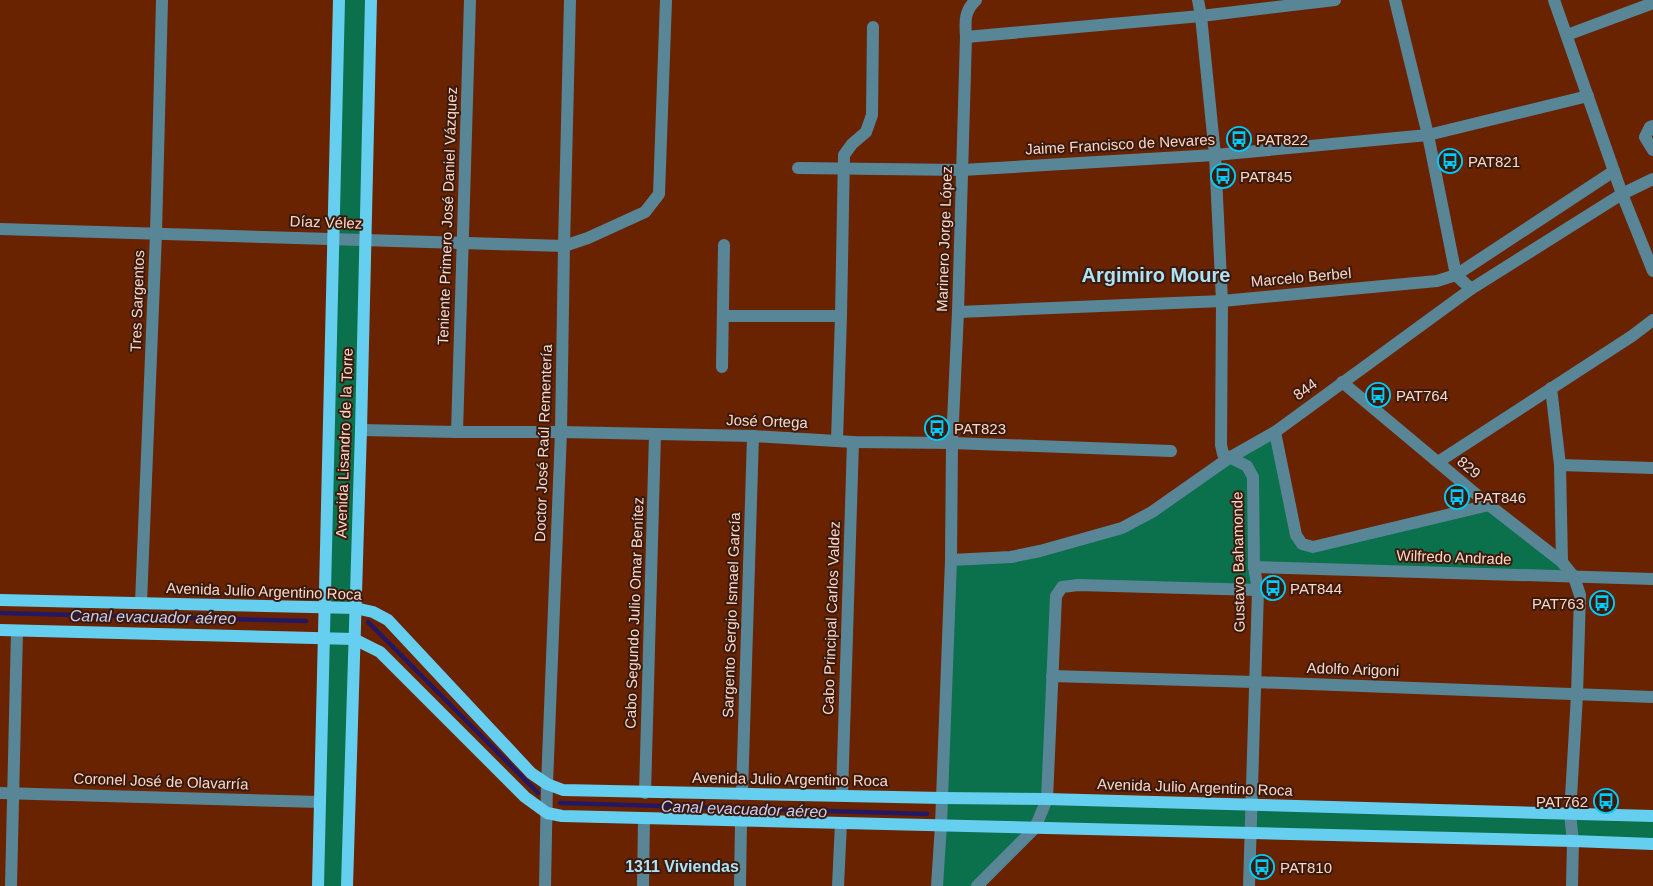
<svg xmlns="http://www.w3.org/2000/svg" width="1653" height="886" font-family="Arial,sans-serif">
  <style>
    .green { fill: #0b704c }
    .lines { fill: none; stroke-linecap: round; stroke-linejoin: round }
    .stream { stroke: #241864; stroke-width: 4.5 }
    .minor { stroke: #588697; stroke-width: 12 }
    .major { stroke: #66ceef; stroke-width: 12 }
    .labels { text-anchor: middle; dominant-baseline: central; stroke-width: 4; stroke-linejoin: round; paint-order: stroke }
    .poi-label { font-size: 15px; fill: #fad7c9; stroke: #391a0d; text-anchor: start }
    .street-label { font-size: 15px; fill: #fad7c9; stroke: #391a0d }
    .water-label { font-size: 16px; font-style: italic; fill: #c8ccf8; stroke: #391a0d }
    .neighbourhood-label { font-size: 16px; font-weight: bold; fill: #aee3f6; stroke: #391a0d }
    .district-label { font-size: 20px; font-weight: bold; fill: #aee3f6; stroke: #391a0d }
  </style>
  <rect width="100%" height="100%" fill="#692300"/>
  <g class="green">
    <path d="M339,0H371L347,886H318Z"/>
    <path d="M1275,432L1302,544L1489,505L1574,577L1255,567L1258,590L1062,587L1047,799L1653,816V844L1035,828L977,886H937L951,560L1011,557L1122,528Z"/>
  </g>
  <g class="lines">
    <g class="stream">
      <path d="M0,613L306,621"/>
      <path d="M368,622L538,793"/>
      <path d="M560,803L927,814"/>
    </g>
    <g class="minor">
      <path d="M1198,0L1201,16L1215,155L1222,301L1221,445L1223,454L1247,466L1253,477L1254,567L1258,590L1249,886"/>
      <path d="M1395,0L1428,135L1456,275L1471,289"/>
      <path d="M1554,0L1622,194L1653,271"/>
      <path d="M1567,35L1653,3"/>
      <path d="M966,37L1201,16L1335,0"/>
      <path d="M1653,126L1650,127L1645,137L1653,150"/>
      <path d="M798,168L962,170L1215,155L1428,135L1588,96"/>
      <path d="M0,229L564,246L588,238L645,212L659,194L666,0"/>
      <path d="M958,312L1222,301L1437,281L1456,275L1614,171"/>
      <path d="M723,316H841"/>
      <path d="M722,367L724,245"/>
      <path d="M1342,382L1489,505L1562,562L1574,577L1580,595L1577,695L1570,814L1573,841L1572,886"/>
      <path d="M1551,388L1560,465L1562,562"/>
      <path d="M361,430L457,432H561L753,436L853,442L952,443L1171,451"/>
      <path d="M457,432L470,0"/>
      <path d="M1275,432L1296,535L1302,544L1313,547L1489,505"/>
      <path d="M837,440L841,316L844,155L852,144L866,132L872,115L873,27"/>
      <path d="M1438,462L1632,336L1653,320"/>
      <path d="M1560,465L1653,468"/>
      <path d="M951,560L1011,557L1040,551L1122,528L1152,512L1229,458L1275,432L1471,289L1622,194L1653,179"/>
      <path d="M1254,567L1653,579"/>
      <path d="M141,603L156,233L162,0"/>
      <path d="M1052,676L1254,682L1653,697"/>
      <path d="M0,793L320,802"/>
      <path d="M645,793L655,434"/>
      <path d="M742,794L753,436"/>
      <path d="M842,795L853,442"/>
      <path d="M11,886L17,631"/>
      <path d="M545,886L547,784L561,432L564,246L570,0"/>
      <path d="M643,886L644,819"/>
      <path d="M740,886L741,821"/>
      <path d="M838,886L841,823"/>
      <path d="M937,886L941,825L951,560L952,443L958,312L966,37C965,22 964,11 976,0"/>
      <path d="M977,886L1035,828L1047,799L1056,596L1062,587L1078,585L1258,590"/>
    </g>
    <g class="major">
      <path d="M0,600L355,608L373,612L388,620L531,773L547,784L563,790L942,798L1047,799L1653,816"/>
      <path d="M0,630L354,639L380,652L525,797L547,813L562,816L1573,841L1653,844"/>
      <path d="M318,886L339,0"/>
      <path d="M347,886L361,430L371,0"/>
    </g>
  </g>
  <defs>
    <symbol id="bus-ring" viewBox="-11 -11 22 22"><circle r="9.5" fill="#391a0d" stroke="#00cbf9" stroke-width="1.5"/><path d="M-5-6H5V4H4V6H2V4H-2V6H-4V4H-5ZM-3.5-4V0h7V-4ZM-3.5 1.2v1.5H-2V1.2ZM2 1.2v1.5H3.5V1.2Z" fill="#00cbf9"/></symbol>
  </defs>
  <g fill-rule="evenodd">
    <use href="#bus-ring" x="1225" y="125" width="28" height="28"/>
    <use href="#bus-ring" x="1436" y="147" width="28" height="28"/>
    <use href="#bus-ring" x="1209" y="162" width="28" height="28"/>
    <use href="#bus-ring" x="1364" y="381" width="28" height="28"/>
    <use href="#bus-ring" x="923" y="414" width="28" height="28"/>
    <use href="#bus-ring" x="1443" y="483" width="28" height="28"/>
    <use href="#bus-ring" x="1259" y="574" width="28" height="28"/>
    <use href="#bus-ring" x="1588" y="589" width="28" height="28"/>
    <use href="#bus-ring" x="1592" y="787" width="28" height="28"/>
    <use href="#bus-ring" x="1248" y="853" width="28" height="28"/>
  </g>
  <g class="labels">
    <g class="poi-label">
      <text x="1256" y="139">PAT822</text>
      <text x="1468" y="161">PAT821</text>
      <text x="1240" y="176">PAT845</text>
      <text x="1396" y="395">PAT764</text>
      <text x="954" y="428">PAT823</text>
      <text x="1474" y="497">PAT846</text>
      <text x="1290" y="588">PAT844</text>
      <text x="1584" y="603" text-anchor="end">PAT763</text>
      <text x="1588" y="801" text-anchor="end">PAT762</text>
      <text x="1280" y="867">PAT810</text>
    </g>
    <g class="street-label">
      <text transform="translate(1120 144) rotate(-3)">Jaime Francisco de Nevares</text>
      <text transform="translate(447 216) rotate(-88)">Teniente Primero José Daniel Vázquez</text>
      <text transform="translate(326 222) rotate(2)">Díaz Vélez</text>
      <text transform="translate(944 239) rotate(-88)">Marinero Jorge López</text>
      <text transform="translate(1301 277) rotate(-5)">Marcelo Berbel</text>
      <text transform="translate(137 301) rotate(-88)">Tres Sargentos</text>
      <text transform="translate(1305 389) rotate(-36)">844</text>
      <text transform="translate(767 421) rotate(2)">José Ortega</text>
      <text transform="translate(344 443) rotate(-88)">Avenida Lisandro de la Torre</text>
      <text transform="translate(543 443) rotate(-88)">Doctor José Raúl Rementería</text>
      <text transform="translate(1469 467) rotate(40)">829</text>
      <text transform="translate(1454 557) rotate(2)">Wilfredo Andrade</text>
      <text transform="translate(1238 562) rotate(-91)">Gustavo Bahamonde</text>
      <text transform="translate(264 591) rotate(2)">Avenida Julio Argentino Roca</text>
      <text transform="translate(634 613) rotate(-88)">Cabo Segundo Julio Omar Benítez</text>
      <text transform="translate(731 615) rotate(-88)">Sargento Sergio Ismael García</text>
      <text transform="translate(831 618) rotate(-88)">Cabo Principal Carlos Valdez</text>
      <text transform="translate(1353 669) rotate(2)">Adolfo Arigoni</text>
      <text transform="translate(790 779) rotate(1)">Avenida Julio Argentino Roca</text>
      <text transform="translate(161 781) rotate(2)">Coronel José de Olavarría</text>
      <text transform="translate(1195 787) rotate(2)">Avenida Julio Argentino Roca</text>
    </g>
    <g class="water-label">
      <text transform="translate(153 617) rotate(1)">Canal evacuador aéreo</text>
      <text transform="translate(744 809) rotate(2)">Canal evacuador aéreo</text>
    </g>
    <g class="neighbourhood-label">
      <text x="682" y="866">1311 Viviendas</text>
    </g>
    <g class="district-label">
      <text x="1156" y="275">Argimiro Moure</text>
    </g>
  </g>
</svg>
